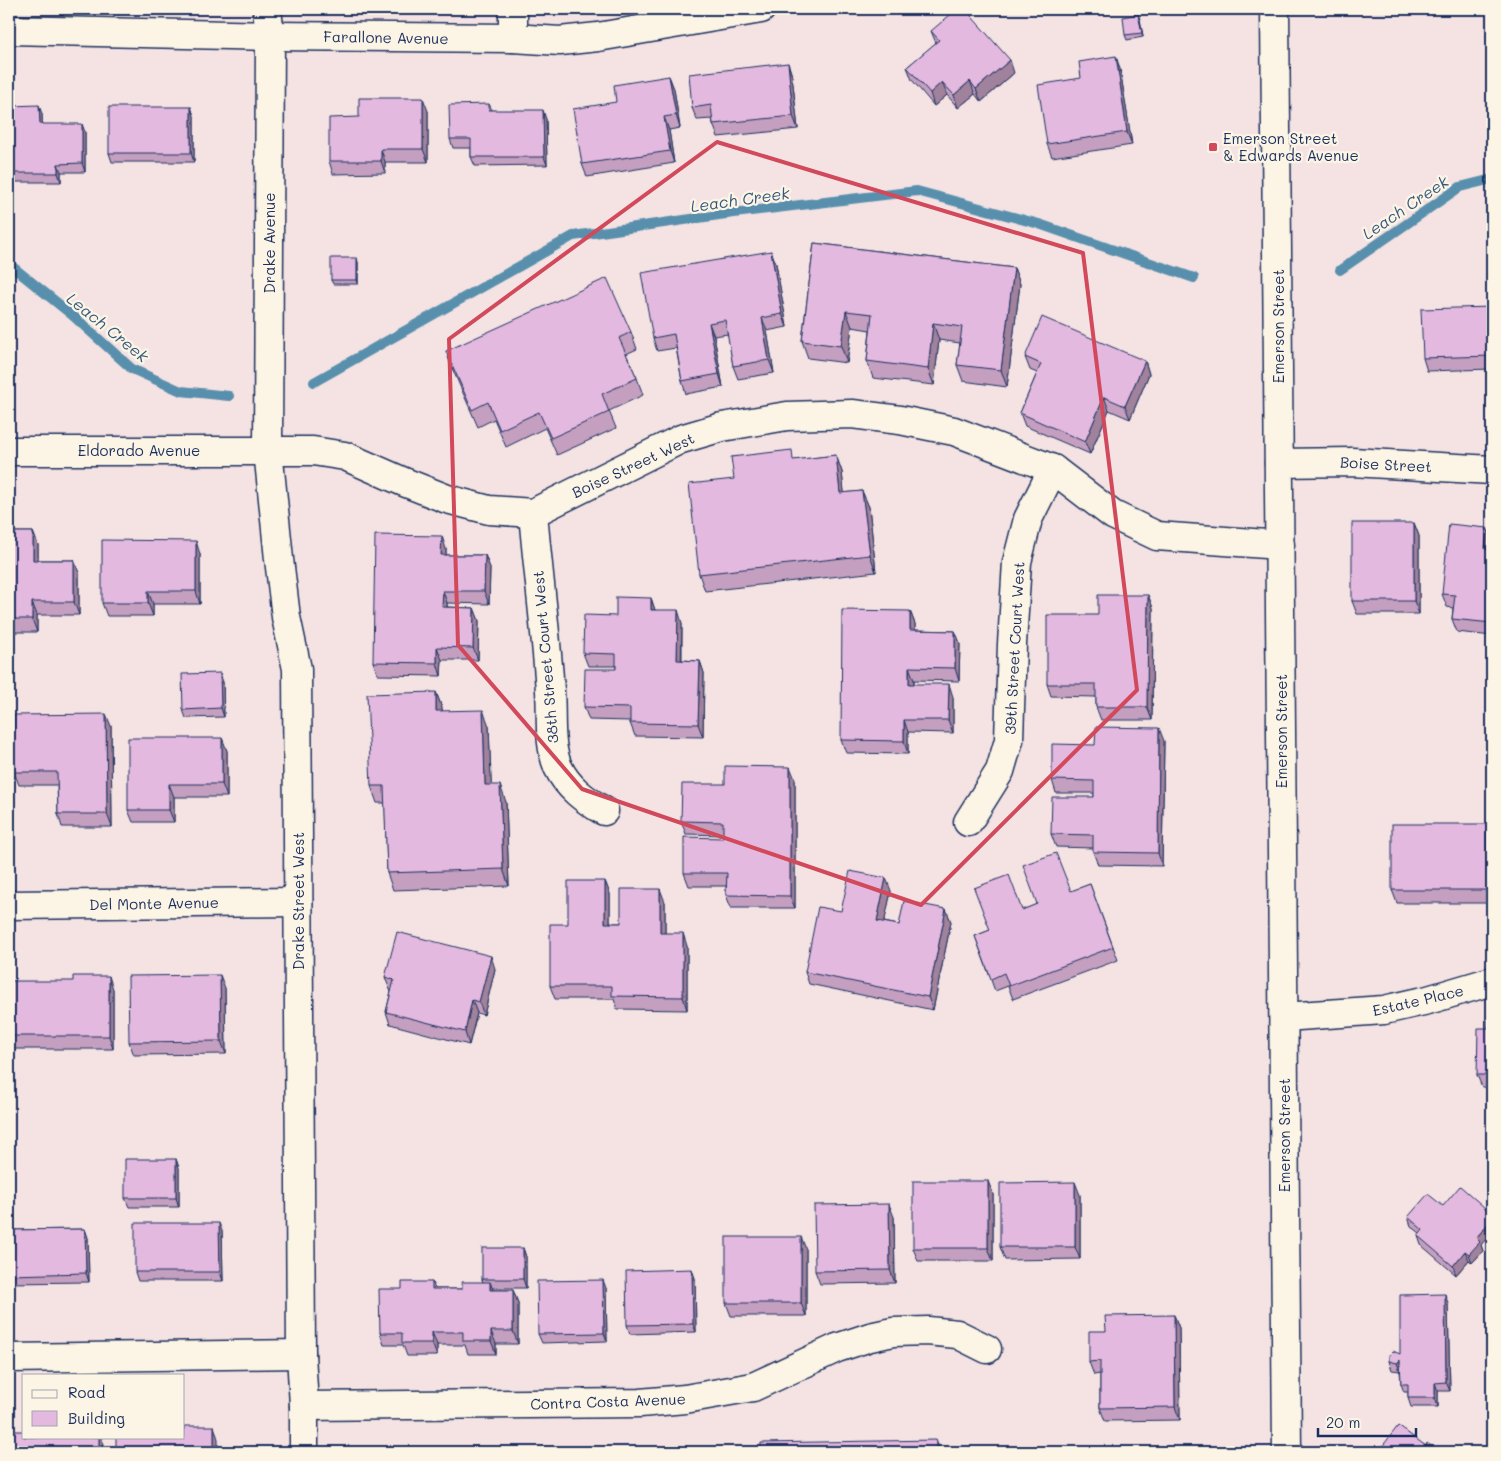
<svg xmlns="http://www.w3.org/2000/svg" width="1501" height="1461" font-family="Mali,sans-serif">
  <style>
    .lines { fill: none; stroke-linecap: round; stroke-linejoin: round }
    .stream { stroke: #588fac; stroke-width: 10 }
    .minor-casing { stroke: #1b2f5e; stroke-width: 31 }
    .secondary-casing { stroke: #1b2f5e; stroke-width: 31 }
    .minor { stroke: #fcf5e5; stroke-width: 28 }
    .secondary { stroke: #fcf5e5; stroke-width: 28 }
    .wall { fill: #c49fc0; stroke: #1b2f5e }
    .shaded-wall { fill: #a0829c; stroke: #1b2f5e }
    .building { fill: #e4b9df; stroke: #1b2f5e }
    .marked { fill: none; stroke: #d1495b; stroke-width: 4; stroke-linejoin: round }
    .poi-dot { fill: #d1495b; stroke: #fcf5e5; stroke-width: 2 }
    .labels { text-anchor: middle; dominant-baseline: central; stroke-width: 4.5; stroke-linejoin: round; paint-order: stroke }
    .street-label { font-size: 15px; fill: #1b2f5e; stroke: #fcf5e5 }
    .poi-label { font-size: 15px; fill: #1b2f5e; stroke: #fcf5e5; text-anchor: start }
    .water-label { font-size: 16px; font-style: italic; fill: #34577e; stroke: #fcf5e5 }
  </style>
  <rect width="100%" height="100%" fill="#f5e3e3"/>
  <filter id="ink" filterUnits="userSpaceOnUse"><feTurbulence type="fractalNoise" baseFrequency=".02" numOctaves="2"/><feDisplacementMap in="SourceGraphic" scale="10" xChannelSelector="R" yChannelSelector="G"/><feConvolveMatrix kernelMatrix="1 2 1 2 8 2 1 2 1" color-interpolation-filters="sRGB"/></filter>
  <g filter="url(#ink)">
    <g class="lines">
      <g class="stream">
        <path d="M9,264L71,314L132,369L181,391L229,396"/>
        <path d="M1340,270L1460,187L1492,179"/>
        <path d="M314,382L573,236L726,214L917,191L1039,224L1194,278"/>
      </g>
      <defs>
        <g id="minor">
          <path d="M267,9L270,36L268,450L279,559L286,617L297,669L301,1354L304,1406V1452"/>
          <path d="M513,9V38"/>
          <path d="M9,30L270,36L513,38L560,41L598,37L761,9"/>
          <path d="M9,451H313L345,456L404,482L447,499L489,510L533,513L681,439L722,427L787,416L852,414L900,420L954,431L1053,469L1113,515L1157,536L1280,545"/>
          <path d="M1279,463L1352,462L1492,470"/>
          <path d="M533,513C538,572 546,632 550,691C552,717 548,743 558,767C568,788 585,800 604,811"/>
          <path d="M968,822L1000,771L1009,740L1012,644L1017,562L1028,519L1053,469"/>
          <path d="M9,905L298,902"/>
          <path d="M1284,1017L1384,1010L1428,1000L1492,981"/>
          <path d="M9,1358L301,1354"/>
          <path d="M304,1406L640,1403L685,1399L753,1387L837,1348L870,1337L893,1332L928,1331L957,1334L987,1349"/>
        </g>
        <path id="secondary" d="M1275,9L1287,1452"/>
      </defs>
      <use href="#minor" class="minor-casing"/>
      <use href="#secondary" class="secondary-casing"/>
      <use href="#minor" class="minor"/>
      <use href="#secondary" class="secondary"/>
    </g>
    <g class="wall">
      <path d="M1140,19L1143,37L1127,40L1125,35Z"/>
      <path d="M931,31L1014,73L981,102L975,94L958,108L947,95L934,106L912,80L907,67L936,43Z"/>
      <path d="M788,63L792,76L798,129L718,137L713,124L712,119L697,120L692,108Z"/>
      <path d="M1120,69L1132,145L1052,157L1047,144L1081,78Z"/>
      <path d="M669,76L674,89L680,128L669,130L674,163L587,177L582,164L616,102Z"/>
      <path d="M489,104L492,110L546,119L547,165L475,166L471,157V148H453L450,139Z"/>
      <path d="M9,106L42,114V124L85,132V172H61V182H9Z"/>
      <path d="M191,107L194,116V162H112L109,153Z"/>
      <path d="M428,111V162H385V173L333,174L329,161L359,117Z"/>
      <path d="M814,243L1014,268L1020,284L1007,387L963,381L957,365L960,343L939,340L934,385L873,378L867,361L870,330L852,327L847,363L808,358L802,341Z"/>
      <path d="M771,251L776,264L787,327L767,331L774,373L738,379L733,366L728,334L714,336L723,387L686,394L682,381L676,348L657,351L653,338Z"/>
      <path d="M358,262V284H333L331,280Z"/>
      <path d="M1492,307V369L1427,371L1423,358Z"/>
      <path d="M631,332L637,349L626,354L637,378L643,395L609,411L616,428L557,455L545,428L506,447L494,419L478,427L452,368L446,351Z"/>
      <path d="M1025,357L1145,361L1149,374L1130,419L1109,410L1090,454L1025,426L1020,413L1037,373L1030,370Z"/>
      <path d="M836,455L842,472L844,493L862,491L869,507L876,572L705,591L699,574L734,479L796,460Z"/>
      <path d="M1414,523L1419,536V614H1357L1352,601Z"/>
      <path d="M1487,528L1492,540L1491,550H1492V636L1457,632L1452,619L1453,608L1447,607L1442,594Z"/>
      <path d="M9,532H33L38,545V560H74L79,573V615H37V632H9Z"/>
      <path d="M446,549V555H485L490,568L489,604L447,603V607L474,608L479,621L478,660H442L441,676L378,675L373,662Z"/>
      <path d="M200,554V604H153V616H107L102,603Z"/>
      <path d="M1148,595L1153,608L1152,720H1101L1096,707V697L1051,696L1047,684L1098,615Z"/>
      <path d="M651,598L655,610L682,623V660L700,661L704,673L703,737L635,736L630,723V721L589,720L584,707L616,669V666H588L583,653L616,616Z"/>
      <path d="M910,611L915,624V630L955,631L960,643L959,681L914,680V684L953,697V733L908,732V754L846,753L841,740Z"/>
      <path d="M223,682L224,717L186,718L183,710Z"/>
      <path d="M436,692L442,708V711L489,726L491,785L506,802L509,886L393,890L387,873L385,803H377L371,786Z"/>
      <path d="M111,726L112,827H62L58,814L57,785H19L14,772Z"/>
      <path d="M222,738L227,751V797H174V822H133L128,810Z"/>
      <path d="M1164,741L1162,866L1098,865L1093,852V848L1056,847L1051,834L1094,797V793H1056L1052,780L1095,745Z"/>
      <path d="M795,779V908H731L726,895V886H689L684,873L723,838V835L686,834L681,821L725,784Z"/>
      <path d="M1492,837V903H1397L1392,890Z"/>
      <path d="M605,881L610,894V923H621L665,902V933L687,946V1010L617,1009L614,999H555L550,986L568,924Z"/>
      <path d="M1090,884L1118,960L1013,999L1008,986L995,991L975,936L990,930L1022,910Z"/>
      <path d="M891,891L884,922L899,925L946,909L951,922L933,1010L809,984L805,972L841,911Z"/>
      <path d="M495,969L484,1015L477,1013L469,1045L390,1024L386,1012L391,991L390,990L385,977Z"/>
      <path d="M9,981L113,989V1049H10L9,1047Z"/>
      <path d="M225,988L226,1054L134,1055L129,1042Z"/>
      <path d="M1492,1020V1088L1482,1087L1477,1075L1488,1028Z"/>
      <path d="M176,1159L179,1168V1207H129L125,1198Z"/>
      <path d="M993,1194V1261H918L913,1248Z"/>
      <path d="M1080,1195V1259L1005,1260L1000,1247Z"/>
      <path d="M894,1217L895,1283L820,1284L815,1271Z"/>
      <path d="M1408,1217L1481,1245L1483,1251L1472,1263L1469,1260L1456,1275L1421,1245L1418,1236L1420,1233L1411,1226Z"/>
      <path d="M85,1229L88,1238L89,1282L9,1283V1230Z"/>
      <path d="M222,1231L223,1281H138L135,1272Z"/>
      <path d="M523,1248L526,1257V1288H492L493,1290H513L518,1303V1344H496V1354H468L465,1345H437V1356H407L403,1345H384L380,1333L402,1289L432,1282L435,1289H462L483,1282L482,1279Z"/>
      <path d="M806,1249V1316H731L726,1303Z"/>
      <path d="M695,1278L696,1332L630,1334L627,1325Z"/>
      <path d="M606,1288L607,1341L542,1343L538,1334Z"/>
      <path d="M1448,1303L1450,1391H1438V1407H1411L1408,1398V1392H1404L1401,1384L1400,1371L1392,1370L1389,1361L1400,1354Z"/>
      <path d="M1174,1315L1179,1328L1180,1420L1105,1421L1100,1408V1374L1094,1375L1089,1362L1106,1331Z"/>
    </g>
    <g class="shaded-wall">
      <path d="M1138,14L1140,19L1143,37L1142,33Z"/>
      <path d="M1116,56L1120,69L1132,145L1127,132Z"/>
      <path d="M1010,60L1014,73L981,102L976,89Z"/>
      <path d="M788,63L792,76L798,129L793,116Z"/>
      <path d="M669,76L674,89L680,128L676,115Z"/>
      <path d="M970,81L975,94L958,108L954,95Z"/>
      <path d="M942,82L947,95L934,106L930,93Z"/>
      <path d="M423,98L428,111V162L423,149Z"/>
      <path d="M39,105L42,114L43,132L40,124Z"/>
      <path d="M191,107L194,116V162L191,153Z"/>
      <path d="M543,110L546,119L547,165L544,157Z"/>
      <path d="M664,117L669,130L674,163L670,151Z"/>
      <path d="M82,124L85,132V172L82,163Z"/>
      <path d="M381,149L385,162V173L381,161Z"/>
      <path d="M58,164L61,172V182L58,173Z"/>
      <path d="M771,251L776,264L787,327L782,314Z"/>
      <path d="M357,258L358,262V284L357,280Z"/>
      <path d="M1014,268L1020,284L1007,387L1001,370Z"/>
      <path d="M846,311L852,327L847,363L841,346Z"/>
      <path d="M762,318L767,331L774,373L769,360Z"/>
      <path d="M709,323L714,336L723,387L719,374Z"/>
      <path d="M933,323L939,340L934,385L928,369Z"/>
      <path d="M1145,361L1149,374L1130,419L1125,406Z"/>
      <path d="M1104,397L1109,410L1090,454L1085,442Z"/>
      <path d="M836,455L842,472L846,510L840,493Z"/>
      <path d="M862,491L869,507L876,572L870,555Z"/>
      <path d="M1414,523L1419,536V614L1414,601Z"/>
      <path d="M1487,528L1492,540L1490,562L1485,549Z"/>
      <path d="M33,532L38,545V573L33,560Z"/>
      <path d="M442,536L446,549V567L441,555Z"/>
      <path d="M196,541L200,554V604L196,591Z"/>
      <path d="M485,555L490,568L489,604L484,591Z"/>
      <path d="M74,560L79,573V615L74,602Z"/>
      <path d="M148,591L153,604V616L148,603Z"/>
      <path d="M443,591L447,603V620L442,607Z"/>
      <path d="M1148,595L1153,608L1152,720L1147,707Z"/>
      <path d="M651,598L655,610H651Z"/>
      <path d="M32,602L37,615V632L32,619Z"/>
      <path d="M474,608L479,621L478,660L473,648Z"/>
      <path d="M678,610L682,623L681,673L677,660Z"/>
      <path d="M910,611L915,624V643L910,630Z"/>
      <path d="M955,631L960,643L959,681L955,668Z"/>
      <path d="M437,647L442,660L441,676L437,663Z"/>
      <path d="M700,661L704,673L703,737L698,724Z"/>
      <path d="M909,667L914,680V697L909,684Z"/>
      <path d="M220,673L223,682L224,717L221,708Z"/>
      <path d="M949,684L953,697V733L948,720Z"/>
      <path d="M436,692L442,708L443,728L436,711Z"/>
      <path d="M483,710L489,726L492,802L485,785Z"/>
      <path d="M106,714L111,726L112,827L107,814Z"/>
      <path d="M904,720L908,732V754L904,741Z"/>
      <path d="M1159,728L1164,741L1162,866L1158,853Z"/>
      <path d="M222,738L227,751V797L222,784Z"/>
      <path d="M790,767L795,779V908L790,896Z"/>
      <path d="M169,784L174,797V822L169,810Z"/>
      <path d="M500,785L506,802L509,886L503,869Z"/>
      <path d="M1487,824L1492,837V903L1487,890Z"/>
      <path d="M886,878L891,891L882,934L877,921Z"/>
      <path d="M605,881L610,894V936L605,923Z"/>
      <path d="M660,889L665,902V946L660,933Z"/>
      <path d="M946,909L951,922L933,1010L928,997Z"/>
      <path d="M683,933L687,946V1010L683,997Z"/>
      <path d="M491,956L495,969L484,1015L479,1002Z"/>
      <path d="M220,975L225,988L226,1054L221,1041Z"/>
      <path d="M109,976L113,989V1049L109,1036Z"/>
      <path d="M472,1000L477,1013L469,1045L465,1032Z"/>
      <path d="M176,1159L179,1168V1207L176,1198Z"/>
      <path d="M988,1181L993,1194V1261L988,1248Z"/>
      <path d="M1075,1182L1080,1195V1259L1075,1247Z"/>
      <path d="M889,1204L894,1217L895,1283L890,1270Z"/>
      <path d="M1492,1219V1232L1481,1245L1483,1251L1472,1263L1469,1254L1476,1238Z"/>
      <path d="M219,1223L222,1231L223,1281L220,1272Z"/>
      <path d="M85,1229L88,1238L89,1282L86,1273Z"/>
      <path d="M801,1237L806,1249V1316L801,1303Z"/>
      <path d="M523,1248L526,1257V1288L523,1279Z"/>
      <path d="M1465,1251L1469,1260L1456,1275L1453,1266Z"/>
      <path d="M692,1269L695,1278L696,1332L693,1324Z"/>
      <path d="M603,1280L606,1288L607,1341L604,1333Z"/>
      <path d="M490,1282L495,1295L490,1290Z"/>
      <path d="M513,1290L518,1303V1344L513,1331Z"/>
      <path d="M1445,1294L1448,1303L1450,1391L1446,1382Z"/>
      <path d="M1174,1315L1179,1328L1180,1420L1175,1407Z"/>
      <path d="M491,1331L496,1344V1354L491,1341Z"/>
      <path d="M432,1332L437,1345V1356L432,1343Z"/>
      <path d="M1400,1360V1371L1397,1363Z"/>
      <path d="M1435,1383L1438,1391V1407L1435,1398Z"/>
      <path d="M214,1426L218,1439V1452H214Z"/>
      <path d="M99,1437H101L104,1444V1452H99Z"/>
      <path d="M936,1440L941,1452H936Z"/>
    </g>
    <g class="building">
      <path d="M957,9H965L1010,60L976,89L970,81L954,95L942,82L930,93L907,67L939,40L931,31Z"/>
      <path d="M1138,14L1142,33L1125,35L1123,17Z"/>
      <path d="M1116,56L1127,132L1047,144L1038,85L1081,78L1079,62Z"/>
      <path d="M788,63L793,116L713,124L711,105L692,108L689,74Z"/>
      <path d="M669,76L676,115L664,117L670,151L582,164L573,109L616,102L614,85Z"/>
      <path d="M359,98H423V149H381V161H329V118L359,117Z"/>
      <path d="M489,104V110H543L544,157H471V139H450L449,105Z"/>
      <path d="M39,105L40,124H82V163L58,164V173H9V106Z"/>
      <rect x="109" y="107" width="82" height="46"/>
      <path d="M814,243L1014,268L1001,370L957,365L962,327L933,323L928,369L867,361L872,314L846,311L841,346L802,341Z"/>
      <path d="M771,251L782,314L762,318L769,360L733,366L725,320L709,323L719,374L682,381L674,334L653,338L641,273Z"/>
      <rect x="331" y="258" width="26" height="22"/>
      <path d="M607,278L631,332L619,338L637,378L602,394L609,412L551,438L539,412L500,430L488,402L472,410L446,351Z"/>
      <path d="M1492,307V356L1423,358L1421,309Z"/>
      <path d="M1042,317L1145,361L1125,406L1104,397L1085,442L1020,413L1041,364L1025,357Z"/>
      <path d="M792,450L793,460L836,455L840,493L862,491L870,555L699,574L689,484L734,479L731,457Z"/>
      <rect x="1352" y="523" width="62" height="78"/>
      <path d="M1449,524L1487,528L1485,549L1492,550V623L1452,619L1455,595L1442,594Z"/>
      <path d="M9,532H33V560H74V602H32V619H9Z"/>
      <path d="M375,535L442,536L441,555H485L484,591H443L442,607L474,608L473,648L437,647V663L373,662Z"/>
      <path d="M102,540L196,541V591H148V603H102Z"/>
      <path d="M1098,595H1148L1147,707H1096V684H1047V615H1098Z"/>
      <path d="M616,597L651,598V610H678L677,660L700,661L698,724L630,723V708L584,707L585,669H616V654L583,653L584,615L616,616Z"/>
      <path d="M842,610L910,611V630L955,631V668L909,667V684H949L948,720H904V741L841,740Z"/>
      <path d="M220,673L221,708L183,710L182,674Z"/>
      <path d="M436,692V711L483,710L485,785H500L503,869L387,873L384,786H371L367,694Z"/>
      <path d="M106,714L107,814H58L57,772H14V715Z"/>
      <path d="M1096,727L1159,728L1158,853L1093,852V835L1051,834L1052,797H1094V781L1052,780V744L1095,745Z"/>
      <path d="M128,738H222V784H169V810H128Z"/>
      <path d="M725,766L790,767V896L726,895L727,873H684V837L723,838V822L681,821L682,784H725Z"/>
      <rect x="1392" y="824" width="95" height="66"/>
      <path d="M1056,853L1071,891L1090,884L1113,947L1009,986L1004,973L991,979L975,936L990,930L974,888L1009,875L1022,910L1037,904L1023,865Z"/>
      <path d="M850,871L886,878L877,921L899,925L904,901L946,909L928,997L805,972L818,907L841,911Z"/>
      <path d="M568,881H605V923H621V889H660V933H683V997L612,996V986H550V924H568Z"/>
      <path d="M397,932L491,956L479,1002L472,1000L465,1032L386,1012L394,980L385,977Z"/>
      <path d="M220,975L221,1041L129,1042L128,976Z"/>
      <path d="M73,976H109V1036H9V981H73Z"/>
      <path d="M1488,1020H1492V1075H1477L1478,1028H1488Z"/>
      <rect x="125" y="1159" width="51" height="39"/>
      <rect x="913" y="1181" width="75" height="67"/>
      <path d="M1075,1182V1247H1000V1183Z"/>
      <path d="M1460,1186L1492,1214V1219L1476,1238L1480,1242L1469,1254L1465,1251L1453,1266L1418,1236L1423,1230L1408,1217L1428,1194L1443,1206Z"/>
      <path d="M889,1204L890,1270L815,1271L814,1205Z"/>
      <path d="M135,1223H219L220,1272H135Z"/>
      <path d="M85,1229L86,1273L9,1275V1230Z"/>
      <rect x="726" y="1237" width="75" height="66"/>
      <rect x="482" y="1248" width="41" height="31"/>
      <path d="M692,1269L693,1324L627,1325L626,1271Z"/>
      <path d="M603,1280L604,1333L538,1334L537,1281Z"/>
      <path d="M402,1282H432V1289H462V1282H490V1290H513V1331H491V1341H463V1332H432V1343H402V1333H380L379,1289H402Z"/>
      <path d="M1445,1294L1446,1382L1435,1383V1398H1408V1384H1401L1400,1360L1397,1363L1389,1361V1355L1393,1351L1400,1354V1295Z"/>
      <path d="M1174,1315L1175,1407L1100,1408V1361L1089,1362V1331H1106L1105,1316Z"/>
      <path d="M184,1426H214V1452H116V1437H184Z"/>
      <path d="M1398,1426L1426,1446L1427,1443L1440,1452H1378Z"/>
      <path d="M11,1431H24V1437H99V1452H11Z"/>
      <path d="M936,1440V1452H761V1443Z"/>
    </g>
  </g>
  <path class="marked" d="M717,142L1083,253L1137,690L921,905L582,789L458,645L449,339Z"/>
  <rect class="poi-dot" x="1208" y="142" width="10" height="10" rx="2.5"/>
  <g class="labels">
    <g class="street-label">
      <text transform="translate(386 37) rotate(1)">Farallone Avenue</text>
      <text transform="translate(269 243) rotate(-90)">Drake Avenue</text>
      <text transform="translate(1278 326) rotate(-90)">Emerson Street</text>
      <text x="139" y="450">Eldorado Avenue</text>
      <text transform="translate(1386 464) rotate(3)">Boise Street</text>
      <text transform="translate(633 465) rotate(-25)">Boise Street West</text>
      <text transform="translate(1014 648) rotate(-87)">39th Street Court West</text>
      <text transform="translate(545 657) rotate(-95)">38th Street Court West</text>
      <text transform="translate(1281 731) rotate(-90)">Emerson Street</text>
      <text transform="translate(298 901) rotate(-90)">Drake Street West</text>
      <text transform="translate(154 903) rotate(-1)">Del Monte Avenue</text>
      <text transform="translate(1418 1000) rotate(-13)">Estate Place</text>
      <text transform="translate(1284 1135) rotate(-90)">Emerson Street</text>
      <text transform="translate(608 1401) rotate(-2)">Contra Costa Avenue</text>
    </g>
    <g class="poi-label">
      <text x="1223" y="138">Emerson Street<tspan x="1223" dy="17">&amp; Edwards Avenue</tspan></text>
    </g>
    <g class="water-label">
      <text transform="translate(740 199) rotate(-8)">Leach Creek</text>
      <text transform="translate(1405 207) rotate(-34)">Leach Creek</text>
      <text transform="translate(108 327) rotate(39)">Leach Creek</text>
    </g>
  </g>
  <rect width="1501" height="1461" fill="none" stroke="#fcf5e5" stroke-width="30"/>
  <rect x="15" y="15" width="1471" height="1431" fill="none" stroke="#1b2f5e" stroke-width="2" filter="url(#ink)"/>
  <rect x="22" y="1374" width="162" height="65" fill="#fcf5e5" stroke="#a2a6af"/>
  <rect x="32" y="1390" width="25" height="8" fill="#fcf5e5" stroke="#a2a6af"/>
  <text x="68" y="1398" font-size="15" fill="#1b2f5e">Road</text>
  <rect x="32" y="1411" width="25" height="15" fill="#e4b9df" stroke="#a2a6af"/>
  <text x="68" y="1424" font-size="15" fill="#1b2f5e">Building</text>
  <path d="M1318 1428v8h98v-8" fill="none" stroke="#1b2f5e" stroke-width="2.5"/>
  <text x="1326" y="1428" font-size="15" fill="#1b2f5e" stroke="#fcf5e5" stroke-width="4" paint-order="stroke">20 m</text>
</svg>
